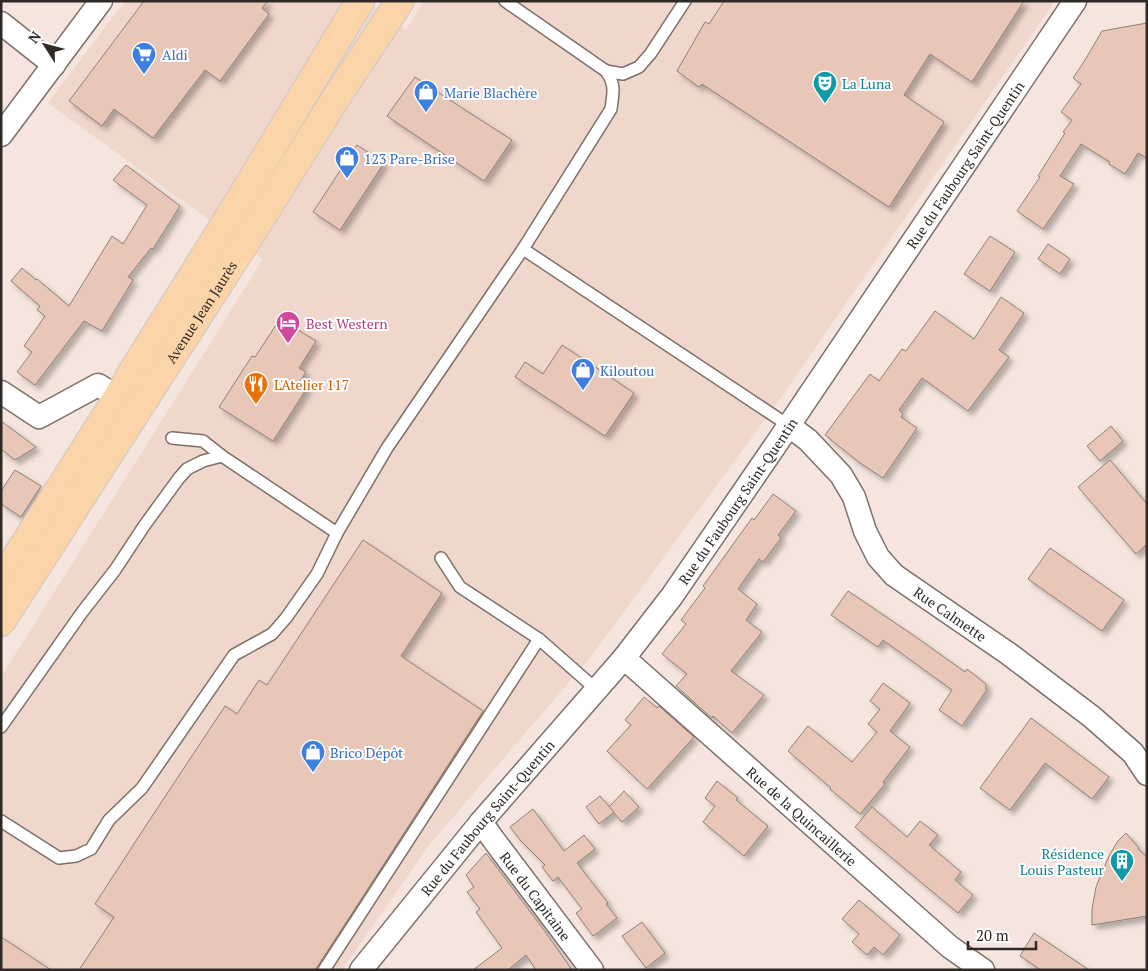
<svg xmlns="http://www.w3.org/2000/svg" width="1148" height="971" font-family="'PT Serif',serif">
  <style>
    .built { fill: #efd7cc }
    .building { fill: #e9c7b8; stroke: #8e8079; filter: url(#shadow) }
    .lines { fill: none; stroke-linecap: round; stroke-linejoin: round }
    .lane-casing { stroke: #7d6f69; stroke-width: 14 }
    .street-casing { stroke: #7d6f69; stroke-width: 25 }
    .primary-casing { stroke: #c9c8c7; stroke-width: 30 }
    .lane { stroke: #fff; stroke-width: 11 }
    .street { stroke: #fff; stroke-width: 22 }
    .primary { stroke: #fbd4aa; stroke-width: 28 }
    .labels { text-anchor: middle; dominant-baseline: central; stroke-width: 4; stroke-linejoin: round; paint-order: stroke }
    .shop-label { font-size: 14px; fill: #366cbe; stroke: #fff; text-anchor: start }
    .culture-label { font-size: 14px; fill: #0d838f; stroke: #fff; text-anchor: start }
    .street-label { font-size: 14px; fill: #302a27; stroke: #fff }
    .hotel-label { font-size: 14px; fill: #b23c85; stroke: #fff; text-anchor: start }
    .food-label { font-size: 14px; fill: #c56008; stroke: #fff; text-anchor: start }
  </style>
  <defs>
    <filter id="shadow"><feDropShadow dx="4.5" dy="4.5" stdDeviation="2.5" flood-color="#0004"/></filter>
  </defs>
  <rect width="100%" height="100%" fill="#f5e5de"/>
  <path class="built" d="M125,1H369L406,30L424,1H1055L780,399L590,658L430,844L342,970H1V677L263,259L48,103Z"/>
  <g class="building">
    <path d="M144,1H268L262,8L269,14L220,81L205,70L153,138L114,109L102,126L69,101Z"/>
    <path d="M724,1H1024L972,82L930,54L904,95L944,122L889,207L702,84L699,87L677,71L705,22L709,24Z"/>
    <path d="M1147,23V158L1138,153L1125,174L1109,164L1110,162L1081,144L1060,176L1074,184L1043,229L1017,211L1040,177L1038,176L1065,133L1063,132L1072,120L1061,112L1081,84L1073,78L1085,60L1102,31Z"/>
    <path d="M415,77L465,110L512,140L484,181L387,116Z"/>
    <path d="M357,145L384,163L340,230L313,212Z"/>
    <path d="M126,165L180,206L153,249L151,248L128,277L133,280L102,331L84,321L35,385L17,372L32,352L24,346L45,316L37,310L40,306L11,281L22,268L36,280L37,279L69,306L112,236L123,244L147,205L113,180Z"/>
    <path d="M990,236L1015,252L990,291L964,274Z"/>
    <path d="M1048,244L1070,259L1060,274L1038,259Z"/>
    <path d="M1001,297L1024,313L999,350L1009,357L968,411L922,378L899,410L903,414L901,417L917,428L883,478L860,463L825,435L870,374L879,381L902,349L906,351L935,311L974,339Z"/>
    <path d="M280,319L316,341L299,368L306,372L299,383L307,388L273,441L219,407L252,356L255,357Z"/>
    <path d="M562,345L634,393L605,436L515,377L525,362L543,374Z"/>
    <path d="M1,421L36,447L15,460L1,449Z"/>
    <path d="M1111,426L1123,441L1100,461L1087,446Z"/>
    <path d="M1110,460L1147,504V544L1136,554L1078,487Z"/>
    <path d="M15,470L41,486L21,517L1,504V491Z"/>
    <path d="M773,494L796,511L778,535L781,538L763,562L759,559L738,589L757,604L746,620L762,632L731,671L764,695L732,733L713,716L712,718L676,686L687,674L662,654L686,624L681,620L705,588L703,586L752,518L754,520Z"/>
    <path d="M363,540L442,593L401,656L483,711L336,938L315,970H79L114,917L95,904L145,827L225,706L237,714L259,680L267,685Z"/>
    <path d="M1050,548L1124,600L1102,631L1028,579Z"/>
    <path d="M848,591L916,637L965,672L967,669L986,684V691L962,726L939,710L952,690L883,640L878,647L831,615Z"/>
    <path d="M883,683L910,703L890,731L910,747L883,782L885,784L860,814L830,789L831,788L788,751L808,726L852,762L877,732L868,724L880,709L870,701Z"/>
    <path d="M644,697L657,708L659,706L694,737L647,789L607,751L631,725L625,720Z"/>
    <path d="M1031,718L1109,777L1092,799L1045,763L1010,810L980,788Z"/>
    <path d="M717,781L738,798L736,800L768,826L744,856L703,822L715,806L705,798Z"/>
    <path d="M624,791L639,807L622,822L609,807Z"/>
    <path d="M600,796L614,812L599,824L586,807Z"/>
    <path d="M872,807L907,837L920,821L938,835L929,845L961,872L955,880L973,895L958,913L855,827Z"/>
    <path d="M533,809L564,851L584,835L595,849L577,863L608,903L606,904L617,918L593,936L576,913L582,909L558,877L553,881L542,867L545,865L521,841L510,827Z"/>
    <path d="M1126,833L1139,848L1138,849L1147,857V916L1092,925V909L1096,887L1100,877L1110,854L1118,841Z"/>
    <path d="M486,853L544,930L572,970H536L526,955L508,970H473L502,948L476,912L480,909L467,892L474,887L466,875Z"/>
    <path d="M859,900L900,935L883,955L874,947L867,955L852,942L859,934L842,919Z"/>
    <path d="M642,922L665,953L646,968L622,936Z"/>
    <path d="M1034,933L1089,970H1041L1020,956Z"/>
    <path d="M1,937L51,970H1Z"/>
  </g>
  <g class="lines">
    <defs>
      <g id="lane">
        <path d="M606,71L623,74L639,67L651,53L685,1"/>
        <path d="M523,249L788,425"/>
        <path d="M172,438L203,441L222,456"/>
        <path d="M441,558L460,587L539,639L597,690"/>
        <path d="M1,727L83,611L115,570L144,526L179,478L187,469L203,461L222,456L337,533"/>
        <path d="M1,821L59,858L76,856L91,849L109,820L142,788L234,655L272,634L286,618L317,574L337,533L387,448L523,249L611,109C613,93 616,85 606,71L505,1"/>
        <path d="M324,970L539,639"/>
      </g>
      <g id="street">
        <path d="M1,23L54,65"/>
        <path d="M1,135L101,1"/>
        <path d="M1,392L39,417L98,385L118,397"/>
        <path id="s1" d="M788,425L808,440L841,475L854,497L865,531L878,557L894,575L1009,654L1092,717L1133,753L1147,774"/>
        <path id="s2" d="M624,658L950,947L983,970"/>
        <path id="s3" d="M481,822L493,839L592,970"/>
        <path id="s4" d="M361,970L481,822L624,658L672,596L777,443L1075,1"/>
      </g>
      <g id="primary">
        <path d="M1,581L118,397L131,374L238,203L360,1"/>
        <path id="s5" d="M1,622L265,212L334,101L400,1"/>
      </g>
    </defs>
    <use href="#lane" class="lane-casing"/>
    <use href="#street" class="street-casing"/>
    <use href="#primary" class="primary-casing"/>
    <use href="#lane" class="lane"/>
    <use href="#street" class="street"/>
    <use href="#primary" class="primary"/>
  </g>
  <defs>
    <symbol id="supermarket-pin" viewBox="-11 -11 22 30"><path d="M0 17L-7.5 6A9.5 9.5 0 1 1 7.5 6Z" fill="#3f7fe0" stroke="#fff"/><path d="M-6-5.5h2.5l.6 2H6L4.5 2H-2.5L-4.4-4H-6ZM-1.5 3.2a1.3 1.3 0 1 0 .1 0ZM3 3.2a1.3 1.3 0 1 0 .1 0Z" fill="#fff"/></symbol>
    <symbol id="theatre-pin" viewBox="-11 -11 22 30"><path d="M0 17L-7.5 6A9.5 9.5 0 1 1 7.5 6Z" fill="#0f9aa8" stroke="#fff"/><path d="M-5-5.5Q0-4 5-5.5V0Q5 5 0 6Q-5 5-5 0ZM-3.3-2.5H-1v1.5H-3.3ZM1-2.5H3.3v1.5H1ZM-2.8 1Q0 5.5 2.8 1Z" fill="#fff"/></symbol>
    <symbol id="shop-pin" viewBox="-11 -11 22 30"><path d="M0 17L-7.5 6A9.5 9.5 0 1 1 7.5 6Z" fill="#3f7fe0" stroke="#fff"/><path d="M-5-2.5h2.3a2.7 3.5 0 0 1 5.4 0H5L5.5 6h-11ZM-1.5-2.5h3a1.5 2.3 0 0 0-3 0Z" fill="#fff"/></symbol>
    <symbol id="hotel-pin" viewBox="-11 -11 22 30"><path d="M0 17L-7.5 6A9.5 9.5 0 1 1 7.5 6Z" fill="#d1479c" stroke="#fff"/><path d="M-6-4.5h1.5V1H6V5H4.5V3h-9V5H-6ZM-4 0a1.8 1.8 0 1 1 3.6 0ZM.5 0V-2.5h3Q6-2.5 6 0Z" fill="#fff"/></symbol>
    <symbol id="restaurant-pin" viewBox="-11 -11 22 30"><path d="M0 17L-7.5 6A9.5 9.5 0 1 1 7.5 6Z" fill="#e8710a" stroke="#fff"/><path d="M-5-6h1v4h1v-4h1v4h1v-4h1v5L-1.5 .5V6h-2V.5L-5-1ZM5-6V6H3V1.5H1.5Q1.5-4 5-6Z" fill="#fff"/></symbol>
    <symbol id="building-pin" viewBox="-11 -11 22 30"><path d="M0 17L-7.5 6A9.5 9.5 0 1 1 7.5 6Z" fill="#0f9aa8" stroke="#fff"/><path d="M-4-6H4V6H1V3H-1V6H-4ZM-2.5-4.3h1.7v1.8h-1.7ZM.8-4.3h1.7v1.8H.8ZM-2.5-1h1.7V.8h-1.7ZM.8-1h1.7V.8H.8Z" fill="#fff"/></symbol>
  </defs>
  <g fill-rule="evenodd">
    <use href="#supermarket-pin" x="130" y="40" width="28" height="38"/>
    <use href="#theatre-pin" x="811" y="69" width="28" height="38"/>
    <use href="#shop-pin" x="412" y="78" width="28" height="38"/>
    <use href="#shop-pin" x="333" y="144" width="28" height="38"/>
    <use href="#hotel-pin" x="274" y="309" width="28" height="38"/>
    <use href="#shop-pin" x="569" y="356" width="28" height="38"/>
    <use href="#restaurant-pin" x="242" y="370" width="28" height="38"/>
    <use href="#shop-pin" x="299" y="738" width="28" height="38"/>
    <use href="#building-pin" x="1108" y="847" width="28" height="38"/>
  </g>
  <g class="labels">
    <g class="shop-label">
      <text x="162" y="54">Aldi</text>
      <text x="444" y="92">Marie Blachère</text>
      <text x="364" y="158">123 Pare-Brise</text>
      <text x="600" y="370">Kiloutou</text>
      <text x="330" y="752">Brico Dépôt</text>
    </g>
    <g class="culture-label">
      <text x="842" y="83">La Luna</text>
      <text x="1104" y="853" text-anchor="end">Résidence<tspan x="1104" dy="16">Louis Pasteur</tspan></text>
    </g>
    <g class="street-label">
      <text stroke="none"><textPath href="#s4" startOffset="1008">Rue du Faubourg Saint-Quentin</textPath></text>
      <text stroke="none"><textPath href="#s5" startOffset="369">Avenue Jean Jaurès</textPath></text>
      <text stroke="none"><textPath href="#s4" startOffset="602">Rue du Faubourg Saint-Quentin</textPath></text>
      <text stroke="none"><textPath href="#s1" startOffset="256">Rue Calmette</textPath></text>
      <text stroke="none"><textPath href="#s2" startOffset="238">Rue de la Quincaillerie</textPath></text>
      <text stroke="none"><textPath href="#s4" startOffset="198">Rue du Faubourg Saint-Quentin</textPath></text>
      <text stroke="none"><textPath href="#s3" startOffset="92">Rue du Capitaine</textPath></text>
    </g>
    <g class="hotel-label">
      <text x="306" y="323">Best Western</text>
    </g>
    <g class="food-label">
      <text x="274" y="384">L'Atelier 117</text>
    </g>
  </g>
  <rect width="1148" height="971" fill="none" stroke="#302a27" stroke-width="5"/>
  <g transform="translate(45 45) rotate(306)" stroke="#ffffff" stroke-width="4" paint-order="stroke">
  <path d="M0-4L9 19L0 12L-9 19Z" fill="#302a27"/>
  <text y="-8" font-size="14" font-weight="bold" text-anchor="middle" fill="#302a27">N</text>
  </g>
  <path d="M968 941v8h68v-8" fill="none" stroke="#302a27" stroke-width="2.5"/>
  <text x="976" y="941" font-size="15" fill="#302a27" stroke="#ffffff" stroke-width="4" paint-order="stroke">20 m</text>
</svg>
